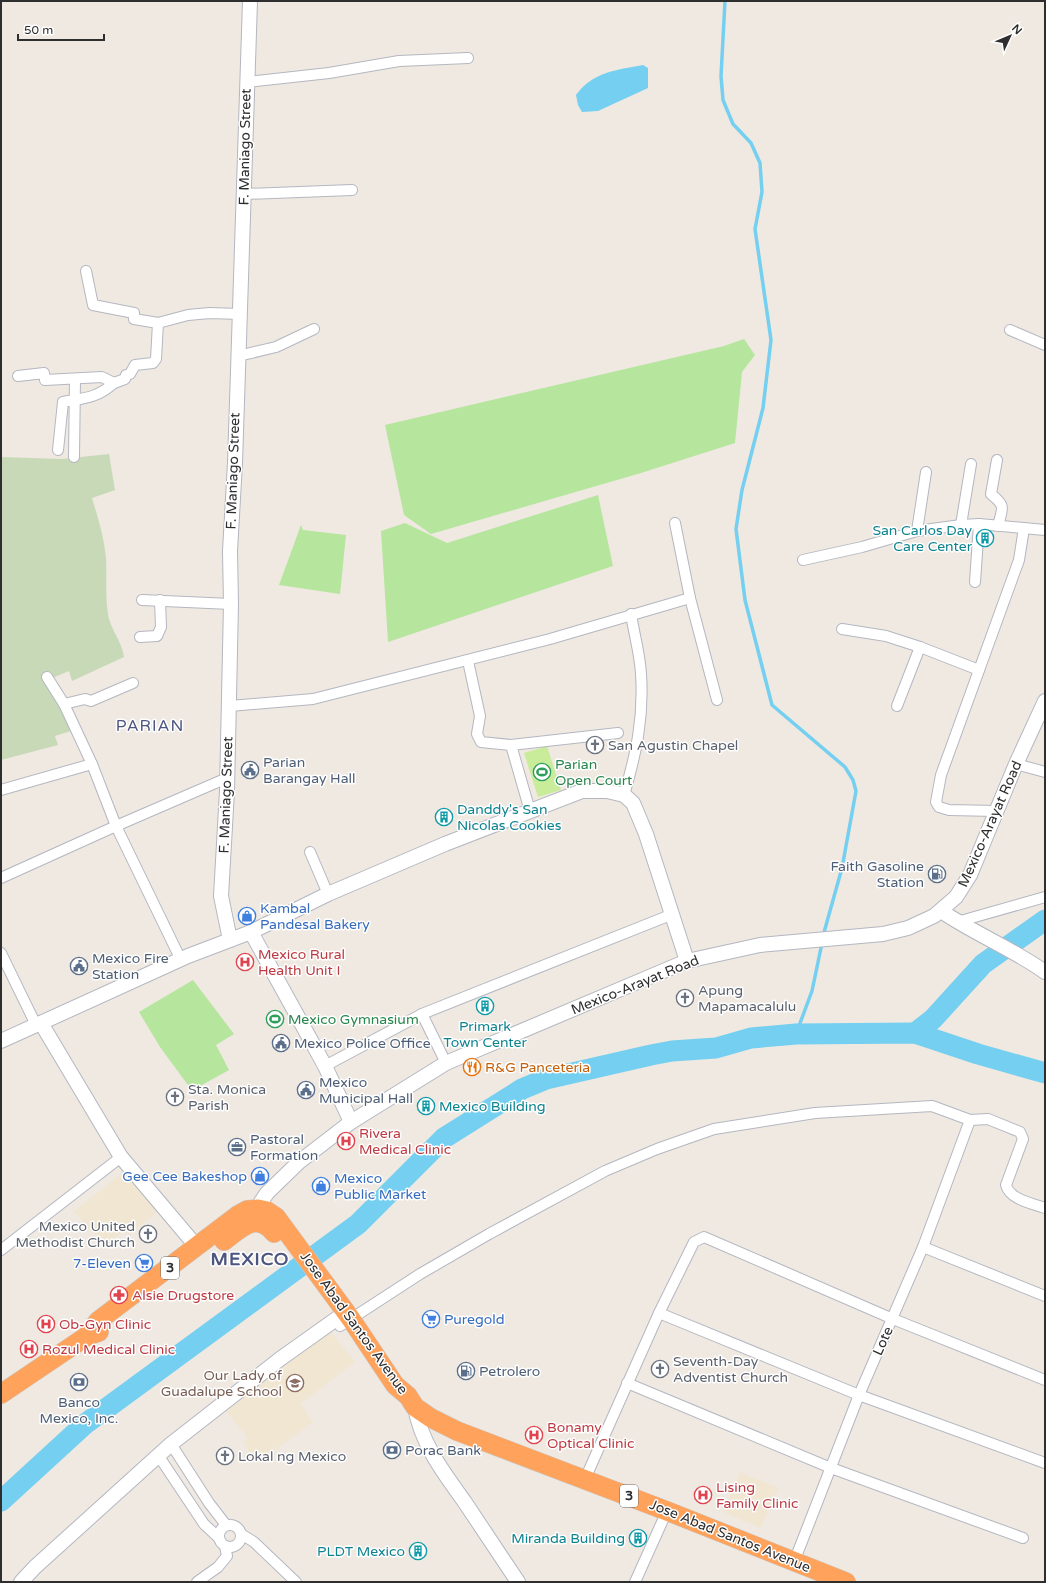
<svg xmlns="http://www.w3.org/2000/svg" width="1046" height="1583" font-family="'Varela Round',sans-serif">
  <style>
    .education { fill: #f0e6d1 }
    .green { fill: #b6e59e }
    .cemetery { fill: #c8d9b8 }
    .pitch { fill: #c9ec9a }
    .water { fill: #75cff0 }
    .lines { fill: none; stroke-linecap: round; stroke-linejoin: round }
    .stream { stroke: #75cff0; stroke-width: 3.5 }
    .river { stroke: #75cff0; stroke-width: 21 }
    .street-casing { stroke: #b4b7c1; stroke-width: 12 }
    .secondary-casing { stroke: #b4b7c1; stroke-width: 16 }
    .highway-casing { stroke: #c9c9c9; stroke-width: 20 }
    .street { stroke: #fff; stroke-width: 10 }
    .secondary { stroke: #fff; stroke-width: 14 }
    .highway { stroke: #ffa35c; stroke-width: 19 }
    .labels { text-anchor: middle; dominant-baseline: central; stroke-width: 3; stroke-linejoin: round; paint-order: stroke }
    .shield { fill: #fff; stroke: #6d6d6d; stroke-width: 1 }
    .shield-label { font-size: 13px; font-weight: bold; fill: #2e2e2e }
    .street-label { font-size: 14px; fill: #2e2e2e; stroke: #fff }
    .culture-label { font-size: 14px; fill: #0d838f; stroke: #fff; text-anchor: end }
    .worship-label { font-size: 14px; fill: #5b616d; stroke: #fff; text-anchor: start }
    .service-label { font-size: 14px; fill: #4e5e75; stroke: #fff; text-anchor: start }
    .leisure-label { font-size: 14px; fill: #27864d; stroke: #fff; text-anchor: start }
    .shop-label { font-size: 14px; fill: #366cbe; stroke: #fff; text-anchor: start }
    .health-label { font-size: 14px; fill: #be3a42; stroke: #fff; text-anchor: start }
    .food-label { font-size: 14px; fill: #c56008; stroke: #fff; text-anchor: start }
    .education-label { font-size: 14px; fill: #785e54; stroke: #fff; text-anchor: end }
    .quarter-label { font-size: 16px; letter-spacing: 1px; fill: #4d5680; stroke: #fff }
    .district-label { font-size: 18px; font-weight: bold; letter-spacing: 1px; fill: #4d5680; stroke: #fff }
  </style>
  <rect width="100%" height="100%" fill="#efe9e1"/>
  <g class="education">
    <path d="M128,1169L161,1208L129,1235L124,1230L105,1247L74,1211Z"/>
    <path d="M330,1331L355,1362L300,1404L313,1422L257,1463L243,1442L248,1438L226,1411Z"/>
    <path d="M740,1472L778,1488L761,1528L723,1512Z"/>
  </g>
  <g class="green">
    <path d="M744,339L755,355L742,372L735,443L641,473L431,534L404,515L385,425L724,346Z"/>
    <path d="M598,495L613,566L388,642L381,531L405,523L447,543Z"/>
    <path d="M301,525L303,530L346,535L340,594L279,585Z"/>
    <path d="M193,980L234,1034L216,1045L229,1070L200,1086L188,1085L160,1047L139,1012Z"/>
  </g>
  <path class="cemetery" d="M109,454L115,490L92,498C98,518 104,537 106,558C107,577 105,595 108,614C110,629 122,641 124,657L72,681L69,671L50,679L74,730L55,736L58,745L1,760V457L62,459Z"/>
  <path class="pitch" d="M547,746L561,790L538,797L524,753Z"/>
  <path class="water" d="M643,65L648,68V88L598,111L582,112L578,105L576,95C593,72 616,70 643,65Z"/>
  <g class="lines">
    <g class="stream">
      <path d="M725,1L721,76L723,100L733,124L751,143L760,163L762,192L755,229L771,340L763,408L742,490L736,529L745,600L772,705L845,767L853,780L856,791L842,868L823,936"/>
      <path d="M796,1034L812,991L822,943"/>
    </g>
    <g class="river">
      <path d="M915,1033L933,1019L983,964L1045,920"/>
      <path d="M1,1501L85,1424L358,1224L444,1138L522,1089L546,1079L651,1055L672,1051L716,1048L751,1038L796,1034L915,1033L978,1054L1045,1073"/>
    </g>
    <defs>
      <g id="street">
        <path d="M247,82L329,73L399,61L468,58"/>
        <path d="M244,194L352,190"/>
        <path d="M86,271L93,305L134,313V319L158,323"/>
        <path d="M1010,330L1045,345"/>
        <path d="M238,356L276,347L314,329"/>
        <path d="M18,376L44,373L45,380L102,377L114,383L125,379L126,375L130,374L135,365L153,363L156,359L158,323L188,315L210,313L240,314"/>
        <path d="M58,450L63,402C85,398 97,398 114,383"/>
        <path d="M74,457L75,379"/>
        <path d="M997,460L991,494C1007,507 1002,508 998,526"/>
        <path d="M675,523L690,598L717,700"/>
        <path d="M961,525L971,464"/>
        <path d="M917,531L926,472"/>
        <path d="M803,560L862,547L917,531L961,525L979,524L1045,530"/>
        <path d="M975,582L979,524"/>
        <path d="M142,600L231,604"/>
        <path d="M842,629L886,636L920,647L979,670"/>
        <path d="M140,637L157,636L161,627L160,600"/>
        <path d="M468,661L480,716L477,734L481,742L511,745L618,733"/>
        <path d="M47,677L64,704L92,764L116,826L181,960"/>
        <path d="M64,704L85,699L91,701L133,683"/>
        <path d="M230,706L313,699L550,639L690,598"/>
        <path d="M897,706L920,647"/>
        <path d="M511,745L530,811"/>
        <path d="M1016,764L1045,772"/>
        <path d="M1,790L92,764"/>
        <path d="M624,795C636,754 644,718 641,674C640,654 634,634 631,614"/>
        <path d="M996,811L949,810L939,807L936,802L941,775L1019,560L1024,528"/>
        <path d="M310,852L328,894"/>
        <path d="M1,878L116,826L227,778"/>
        <path d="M957,922L1045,897"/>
        <path d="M1,953L36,1025"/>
        <path d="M422,1014L446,1063"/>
        <path d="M325,1066L422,1014L673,914"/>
        <path d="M923,1247L1045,1296"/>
        <path d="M1,1250L121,1157"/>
        <path d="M659,1313L859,1395L1045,1463"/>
        <path d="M340,1326L420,1274L489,1234L605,1171L657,1149L714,1129L815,1113L932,1106L970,1120L988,1119L1020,1132L1023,1139L1006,1185C1010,1200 1032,1203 1045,1208"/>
        <path d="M627,1383L831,1468L1023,1538"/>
        <path d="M171,1444L209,1503L226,1525"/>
        <path d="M158,1455L204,1524L218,1537"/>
        <path d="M585,1479L659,1313L694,1242L704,1237L893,1319L1045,1380"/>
        <circle cx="230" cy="1536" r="11"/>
        <path d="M241,1534L254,1542L296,1582"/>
        <path d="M794,1562L859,1395L923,1247L970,1120"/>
        <path d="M197,1582L218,1567L227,1556L225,1546"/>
        <path d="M635,1582L667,1511"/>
      </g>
      <g id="secondary">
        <path d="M941,911C975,934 1013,949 1045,972"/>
        <path d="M251,932L325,1066L351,1122"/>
        <path d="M230,940L221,896L227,791L231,604L230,551L235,463L250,1"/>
        <path d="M41,1023L121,1157L197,1247"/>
        <path d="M1,1041L188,956L251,932L328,894L445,844L582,791H607L624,795L633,803L646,834L687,961"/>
        <path d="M255,1218L261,1202L267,1193L299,1162L351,1122L446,1063L687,961L760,945L883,934L908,928L934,916L956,897L970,875L1016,764L1045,701"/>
        <path d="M415,1407C421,1443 443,1472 464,1501C482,1528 500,1555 518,1582"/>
        <path d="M21,1582L35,1567L171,1444L280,1359L346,1312"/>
      </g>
      <g id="highway">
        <path d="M224,1241C241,1228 257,1211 274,1233"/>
        <path d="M87,1336L98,1321L238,1215L247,1210L258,1209L267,1211L276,1217L351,1319L395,1385L408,1396L415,1407L431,1418L457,1431L667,1511L846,1582"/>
        <path d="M1,1394L87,1336L99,1332"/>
      </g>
    </defs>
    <use href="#street" class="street-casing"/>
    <use href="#secondary" class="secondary-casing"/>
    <use href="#highway" class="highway-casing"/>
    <use href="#street" class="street"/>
    <use href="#secondary" class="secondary"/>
    <use href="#highway" class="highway"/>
  </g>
  <defs>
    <symbol id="building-ring" viewBox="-11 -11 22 22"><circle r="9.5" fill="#fff" stroke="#0f9aa8" stroke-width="1.5"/><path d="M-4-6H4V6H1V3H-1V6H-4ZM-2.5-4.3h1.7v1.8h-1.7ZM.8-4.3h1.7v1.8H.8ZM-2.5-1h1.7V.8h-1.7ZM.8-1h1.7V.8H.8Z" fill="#0f9aa8"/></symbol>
    <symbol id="church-ring" viewBox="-11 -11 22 22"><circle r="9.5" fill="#fff" stroke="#6b7280" stroke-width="1.5"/><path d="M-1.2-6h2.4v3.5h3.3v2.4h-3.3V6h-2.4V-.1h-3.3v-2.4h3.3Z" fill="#6b7280"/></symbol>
    <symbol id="civic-ring" viewBox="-11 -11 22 22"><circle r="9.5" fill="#fff" stroke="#5c6f8a" stroke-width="1.5"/><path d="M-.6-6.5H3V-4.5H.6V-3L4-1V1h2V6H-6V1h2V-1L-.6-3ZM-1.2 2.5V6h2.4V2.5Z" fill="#5c6f8a"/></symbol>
    <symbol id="stadium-ring" viewBox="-11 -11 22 22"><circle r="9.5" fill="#fff" stroke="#2e9e5b" stroke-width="1.5"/><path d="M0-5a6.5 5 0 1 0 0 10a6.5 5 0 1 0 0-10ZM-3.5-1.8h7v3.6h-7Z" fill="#2e9e5b"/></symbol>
    <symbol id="fuel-ring" viewBox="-11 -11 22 22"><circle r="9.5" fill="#fff" stroke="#5c6f8a" stroke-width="1.5"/><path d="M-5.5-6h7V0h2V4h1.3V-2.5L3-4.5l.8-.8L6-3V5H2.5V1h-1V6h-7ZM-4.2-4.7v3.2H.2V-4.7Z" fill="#5c6f8a"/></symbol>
    <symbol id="shop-ring" viewBox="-11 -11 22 22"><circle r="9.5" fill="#fff" stroke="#3f7fe0" stroke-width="1.5"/><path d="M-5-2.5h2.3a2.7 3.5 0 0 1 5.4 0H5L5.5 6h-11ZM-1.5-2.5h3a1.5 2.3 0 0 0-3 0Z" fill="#3f7fe0"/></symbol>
    <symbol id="hospital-ring" viewBox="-11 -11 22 22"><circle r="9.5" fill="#fff" stroke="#e0444e" stroke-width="1.5"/><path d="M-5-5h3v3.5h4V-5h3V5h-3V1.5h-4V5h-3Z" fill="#e0444e"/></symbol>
    <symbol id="restaurant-ring" viewBox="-11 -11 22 22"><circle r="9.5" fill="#fff" stroke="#e8710a" stroke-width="1.5"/><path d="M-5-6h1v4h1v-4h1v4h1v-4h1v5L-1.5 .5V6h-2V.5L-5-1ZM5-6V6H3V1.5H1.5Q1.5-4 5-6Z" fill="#e8710a"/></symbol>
    <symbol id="office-ring" viewBox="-11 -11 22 22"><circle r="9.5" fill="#fff" stroke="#5c6f8a" stroke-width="1.5"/><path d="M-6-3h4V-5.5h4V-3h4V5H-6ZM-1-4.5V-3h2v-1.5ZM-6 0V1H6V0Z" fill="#5c6f8a"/></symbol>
    <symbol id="supermarket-ring" viewBox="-11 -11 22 22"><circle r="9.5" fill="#fff" stroke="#3f7fe0" stroke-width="1.5"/><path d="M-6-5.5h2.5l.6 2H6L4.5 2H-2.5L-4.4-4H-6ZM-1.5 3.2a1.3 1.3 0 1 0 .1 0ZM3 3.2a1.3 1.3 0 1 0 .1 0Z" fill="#3f7fe0"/></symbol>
    <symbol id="pharmacy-ring" viewBox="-11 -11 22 22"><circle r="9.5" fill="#fff" stroke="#e0444e" stroke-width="1.5"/><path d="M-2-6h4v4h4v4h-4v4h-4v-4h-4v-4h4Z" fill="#e0444e"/></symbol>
    <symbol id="bank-ring" viewBox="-11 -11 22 22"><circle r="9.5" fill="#fff" stroke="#5c6f8a" stroke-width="1.5"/><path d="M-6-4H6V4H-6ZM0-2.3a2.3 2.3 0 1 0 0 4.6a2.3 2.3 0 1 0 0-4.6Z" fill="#5c6f8a"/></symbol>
    <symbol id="school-ring" viewBox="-11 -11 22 22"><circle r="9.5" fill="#fff" stroke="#8d6e63" stroke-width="1.5"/><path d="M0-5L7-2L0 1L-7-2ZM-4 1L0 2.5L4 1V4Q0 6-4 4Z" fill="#8d6e63"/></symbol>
  </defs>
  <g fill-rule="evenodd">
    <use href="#building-ring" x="975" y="528" width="20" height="20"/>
    <use href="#church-ring" x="585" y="735" width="20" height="20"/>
    <use href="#civic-ring" x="240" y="760" width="20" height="20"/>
    <use href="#stadium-ring" x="532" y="762" width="20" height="20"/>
    <use href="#building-ring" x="434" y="807" width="20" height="20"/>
    <use href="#fuel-ring" x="927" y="864" width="20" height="20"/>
    <use href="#shop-ring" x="237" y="906" width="20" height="20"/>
    <use href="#hospital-ring" x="235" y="952" width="20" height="20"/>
    <use href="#civic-ring" x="69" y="956" width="20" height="20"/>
    <use href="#church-ring" x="675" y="988" width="20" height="20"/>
    <use href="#building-ring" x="475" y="996" width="20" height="20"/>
    <use href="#stadium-ring" x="265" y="1009" width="20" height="20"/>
    <use href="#civic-ring" x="271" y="1033" width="20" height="20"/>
    <use href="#restaurant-ring" x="462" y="1057" width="20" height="20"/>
    <use href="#civic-ring" x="296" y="1080" width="20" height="20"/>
    <use href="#church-ring" x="165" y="1087" width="20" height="20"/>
    <use href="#building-ring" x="416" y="1096" width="20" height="20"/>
    <use href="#hospital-ring" x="336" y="1131" width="20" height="20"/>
    <use href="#office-ring" x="227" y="1137" width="20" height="20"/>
    <use href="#shop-ring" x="250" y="1166" width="20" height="20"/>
    <use href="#shop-ring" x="311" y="1176" width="20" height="20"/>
    <use href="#church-ring" x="138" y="1224" width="20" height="20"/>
    <use href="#supermarket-ring" x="134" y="1253" width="20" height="20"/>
    <use href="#pharmacy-ring" x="109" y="1285" width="20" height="20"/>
    <use href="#supermarket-ring" x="421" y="1309" width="20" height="20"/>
    <use href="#hospital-ring" x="36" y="1314" width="20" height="20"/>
    <use href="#hospital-ring" x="19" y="1339" width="20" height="20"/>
    <use href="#church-ring" x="650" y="1359" width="20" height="20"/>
    <use href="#fuel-ring" x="456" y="1361" width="20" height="20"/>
    <use href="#bank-ring" x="69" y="1372" width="20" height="20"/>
    <use href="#school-ring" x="285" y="1373" width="20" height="20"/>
    <use href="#hospital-ring" x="524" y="1425" width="20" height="20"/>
    <use href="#bank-ring" x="382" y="1440" width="20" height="20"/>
    <use href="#church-ring" x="215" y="1446" width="20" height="20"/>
    <use href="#hospital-ring" x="693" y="1485" width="20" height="20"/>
    <use href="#building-ring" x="628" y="1528" width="20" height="20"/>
    <use href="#building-ring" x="408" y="1541" width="20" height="20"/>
  </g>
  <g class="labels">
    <g class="shield">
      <rect x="161" y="1257" width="18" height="22" rx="3"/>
      <rect x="620" y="1485" width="18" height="22" rx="3"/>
    </g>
    <g class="shield-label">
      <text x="170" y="1268">3</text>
      <text x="629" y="1496">3</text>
    </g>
    <g class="street-label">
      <text transform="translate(245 147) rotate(-89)">F. Maniago Street</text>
      <text transform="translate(233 471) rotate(-88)">F. Maniago Street</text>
      <text transform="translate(226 795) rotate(-88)">F. Maniago Street</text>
      <text transform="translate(990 824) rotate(-66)">Mexico-Arayat Road</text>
      <text transform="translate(635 985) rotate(-22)">Mexico-Arayat Road</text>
      <text transform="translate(354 1323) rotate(54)">Jose Abad Santos Avenue</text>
      <text transform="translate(883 1341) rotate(-66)">Lote</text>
      <text transform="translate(730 1536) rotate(22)">Jose Abad Santos Avenue</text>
    </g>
    <g class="culture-label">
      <text x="972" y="530">San Carlos Day<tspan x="972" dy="16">Care Center</tspan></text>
      <text x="457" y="809" text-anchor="start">Danddy's San<tspan x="457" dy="16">Nicolas Cookies</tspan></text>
      <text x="485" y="1026" text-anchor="middle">Primark<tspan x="485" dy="16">Town Center</tspan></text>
      <text x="439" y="1106" text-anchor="start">Mexico Building</text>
      <text x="625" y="1538">Miranda Building</text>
      <text x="405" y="1551">PLDT Mexico</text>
    </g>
    <g class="worship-label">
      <text x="608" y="745">San Agustin Chapel</text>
      <text x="698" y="990">Apung<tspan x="698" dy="16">Mapamacalulu</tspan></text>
      <text x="188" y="1089">Sta. Monica<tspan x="188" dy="16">Parish</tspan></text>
      <text x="135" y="1226" text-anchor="end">Mexico United<tspan x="135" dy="16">Methodist Church</tspan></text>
      <text x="673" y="1361">Seventh-Day<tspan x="673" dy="16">Adventist Church</tspan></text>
      <text x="238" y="1456">Lokal ng Mexico</text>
    </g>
    <g class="service-label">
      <text x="263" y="762">Parian<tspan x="263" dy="16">Barangay Hall</tspan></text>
      <text x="924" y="866" text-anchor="end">Faith Gasoline<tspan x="924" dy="16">Station</tspan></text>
      <text x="92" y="958">Mexico Fire<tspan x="92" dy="16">Station</tspan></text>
      <text x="294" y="1043">Mexico Police Office</text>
      <text x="319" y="1082">Mexico<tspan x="319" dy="16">Municipal Hall</tspan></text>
      <text x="250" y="1139">Pastoral<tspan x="250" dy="16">Formation</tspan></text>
      <text x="479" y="1371">Petrolero</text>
      <text x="79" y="1402" text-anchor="middle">Banco<tspan x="79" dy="16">Mexico, Inc.</tspan></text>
      <text x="405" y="1450">Porac Bank</text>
    </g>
    <g class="leisure-label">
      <text x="555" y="764">Parian<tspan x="555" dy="16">Open Court</tspan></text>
      <text x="288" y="1019">Mexico Gymnasium</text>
    </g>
    <g class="shop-label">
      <text x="260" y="908">Kambal<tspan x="260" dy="16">Pandesal Bakery</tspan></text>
      <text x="247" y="1176" text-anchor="end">Gee Cee Bakeshop</text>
      <text x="334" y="1178">Mexico<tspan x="334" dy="16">Public Market</tspan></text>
      <text x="131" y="1263" text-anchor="end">7-Eleven</text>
      <text x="444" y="1319">Puregold</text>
    </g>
    <g class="health-label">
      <text x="258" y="954">Mexico Rural<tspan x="258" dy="16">Health Unit I</tspan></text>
      <text x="359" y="1133">Rivera<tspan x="359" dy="16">Medical Clinic</tspan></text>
      <text x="132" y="1295">Alsie Drugstore</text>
      <text x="59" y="1324">Ob-Gyn Clinic</text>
      <text x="42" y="1349">Rozul Medical Clinic</text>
      <text x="547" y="1427">Bonamy<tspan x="547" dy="16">Optical Clinic</tspan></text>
      <text x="716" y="1487">Lising<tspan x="716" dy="16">Family Clinic</tspan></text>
    </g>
    <g class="food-label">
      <text x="485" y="1067">R&amp;G Panceteria</text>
    </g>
    <g class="education-label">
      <text x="282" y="1375">Our Lady of<tspan x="282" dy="16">Guadalupe School</tspan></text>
    </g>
    <g class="quarter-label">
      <text x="150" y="726">PARIAN</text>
    </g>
    <g class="district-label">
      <text x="250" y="1259">MEXICO</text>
    </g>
  </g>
  <rect width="1046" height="1583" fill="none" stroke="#2e2e2e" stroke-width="4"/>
  <g transform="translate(1010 36) rotate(46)" stroke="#ffffff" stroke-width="3" paint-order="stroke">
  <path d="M0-3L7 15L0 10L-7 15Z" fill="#2e2e2e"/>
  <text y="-6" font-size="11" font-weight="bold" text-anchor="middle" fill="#2e2e2e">N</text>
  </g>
  <path d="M18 34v6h86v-6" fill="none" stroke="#2e2e2e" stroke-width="2"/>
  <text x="24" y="34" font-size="12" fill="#2e2e2e" stroke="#ffffff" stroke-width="3" paint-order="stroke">50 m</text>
</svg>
